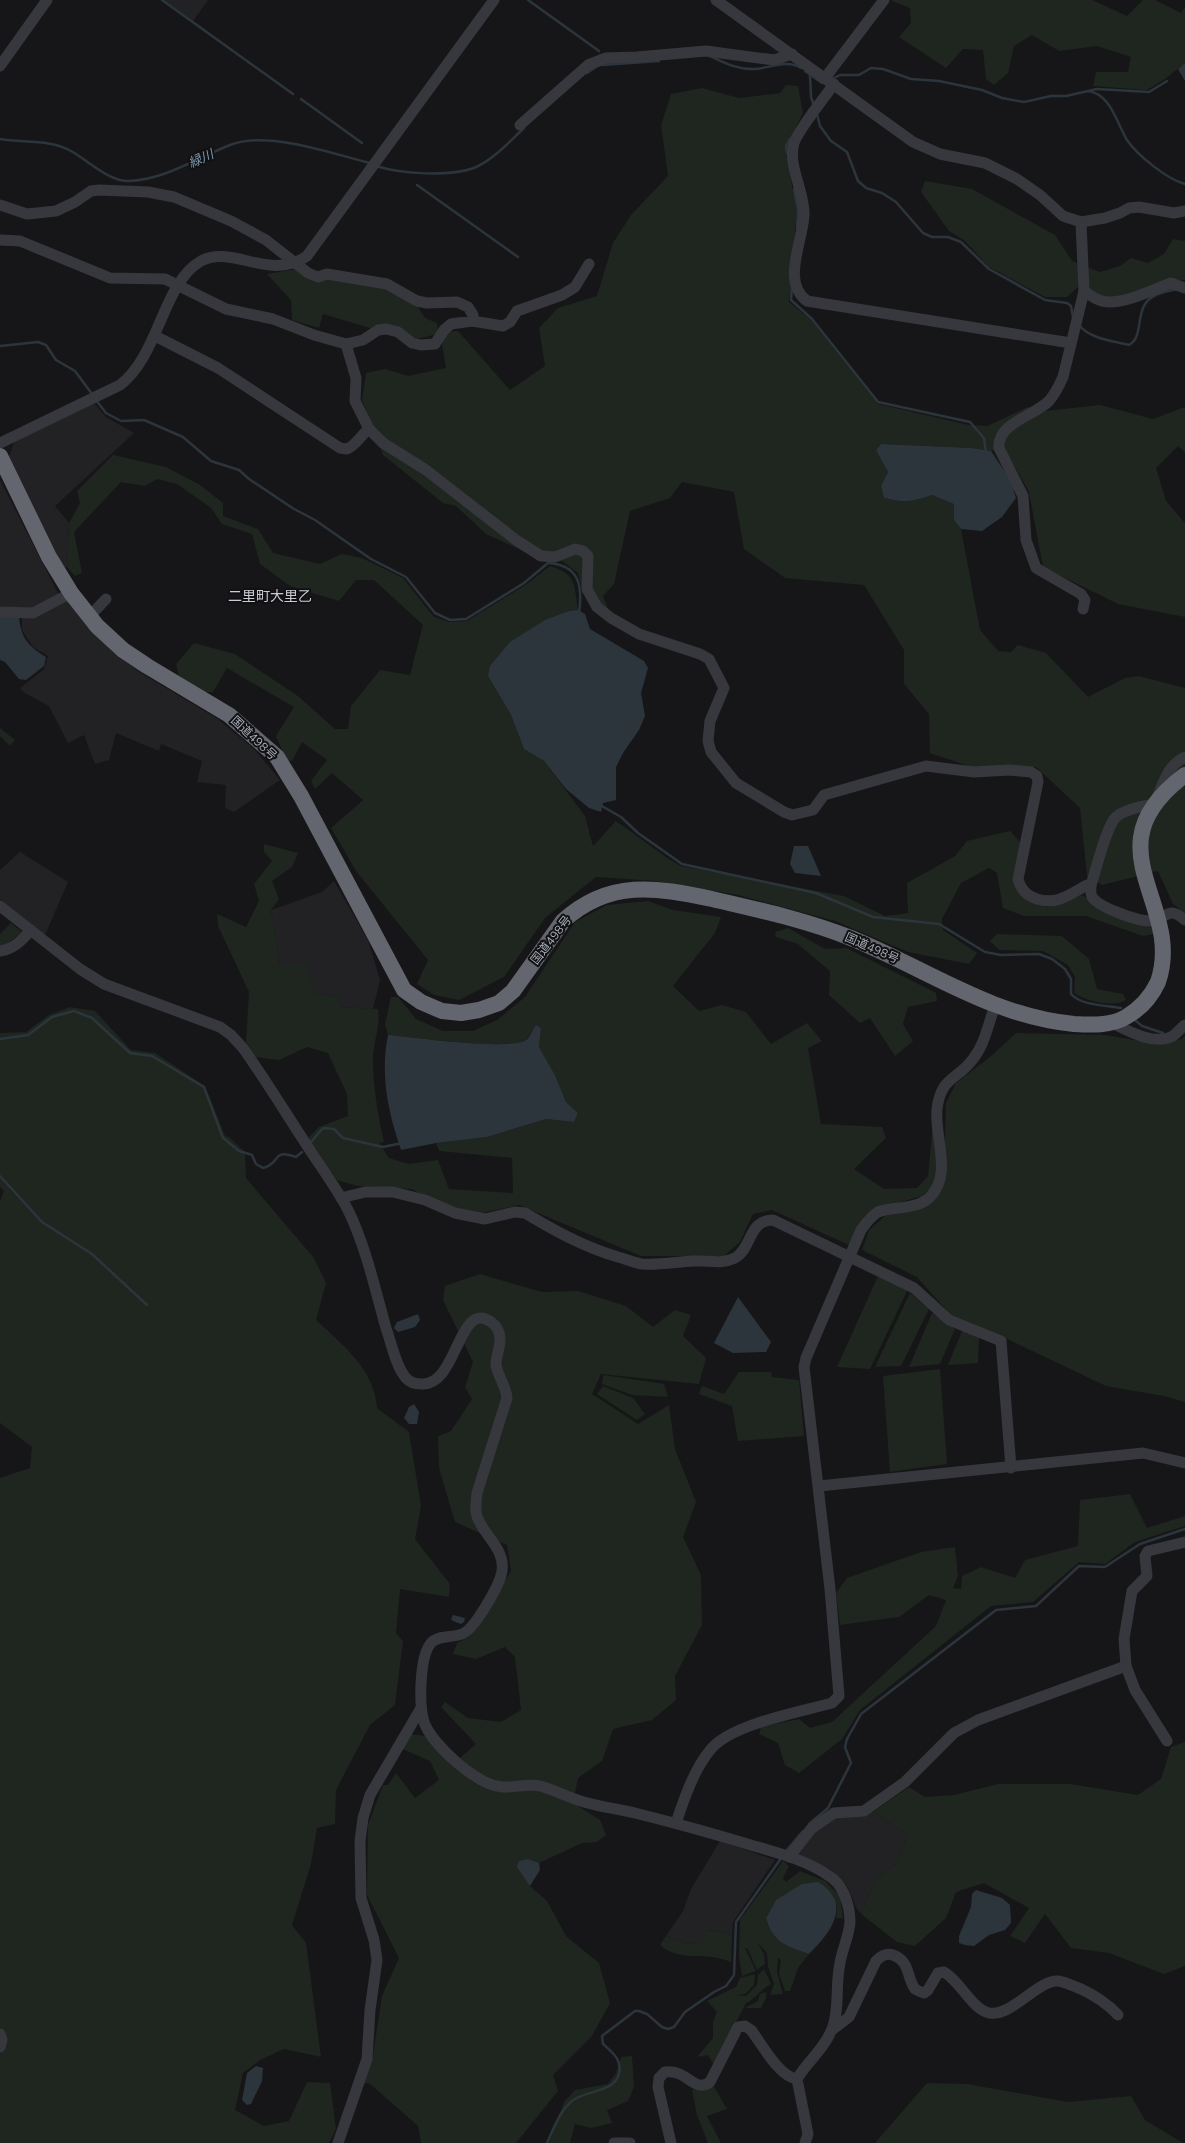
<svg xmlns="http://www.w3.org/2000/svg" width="1185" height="2143" font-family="'Nunito Sans','Noto Sans JP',sans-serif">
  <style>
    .built { fill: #222225 }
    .green { fill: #1e261f }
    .water { fill: #2c353c }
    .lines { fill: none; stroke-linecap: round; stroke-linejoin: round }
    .stream { stroke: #2c353c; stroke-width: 2.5 }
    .minor { stroke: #37383d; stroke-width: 11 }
    .highway { stroke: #63666e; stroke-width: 16 }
    .labels { text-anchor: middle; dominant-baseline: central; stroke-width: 4; stroke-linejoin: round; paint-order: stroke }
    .street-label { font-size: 12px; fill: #a8adb8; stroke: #111113 }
    .water-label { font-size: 13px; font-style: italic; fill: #7f9bb3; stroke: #111113 }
    .quarter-label { font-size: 14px; fill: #c9ccd4; stroke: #111113 }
  </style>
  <rect width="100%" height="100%" fill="#161618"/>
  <g class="built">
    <path d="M164,0H208L193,21Z"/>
    <path d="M94,403L106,417L134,433L55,506L69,523L67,567H61L9,456L15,440Z"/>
    <path d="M0,480L59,595L31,609L0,606Z"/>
    <path d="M66,599L86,625L114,653L141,673L218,719L254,749L280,780L234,812L225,808L226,785L197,782L202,761L161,744L159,751L116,733L109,760L95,764L84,735L68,743L49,706L25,693L20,688L44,669L48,656L33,647L22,630V616Z"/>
    <path d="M20,852L68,882L45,935L0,899V870Z"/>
    <path d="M334,881L368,940L380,980L373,1009L343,1007L334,996L313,994L280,965L271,910L322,892Z"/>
    <path d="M873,1812L908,1835L896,1864L876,1879L861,1914L857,1909L846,1884L831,1870L795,1855L831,1814Z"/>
    <path d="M720,1841L775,1860L733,1922L732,1934L707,1930L703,1942L687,1944L666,1936L683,1911L691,1889Z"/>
  </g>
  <g class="green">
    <path d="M890,0H1092L1127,16L1143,0H1155L1181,13L1185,7V63L1165,79L1147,90L1093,86L1096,72H1128L1131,57L1097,46L1059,51L1032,35L1014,46L1008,73L994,85L986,79L983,50L963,49L946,68L899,37L911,23L910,8Z"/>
    <path d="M786,85L798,86L803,113L785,148L797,212L789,302L811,320L878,404L969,425L987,426L1028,407L1045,411L1100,405L1153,419L1185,407V452L1178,446L1156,468L1166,501L1185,523V617L1118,604L1043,567L1029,492L1005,449L991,451L972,448L881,444L876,450L888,472L881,486L884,498C904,503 912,502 932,495L955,504L954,520L961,529L980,630L998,651L1011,652L1018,645L1046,653L1088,697L1125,678L1139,676L1185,688V913L1173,904L1158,871L1102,885L1087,876L1080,808L1036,767L975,768L930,753L929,714L904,684V650L864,585L785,578L744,549L734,492L682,482L670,498L630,511L614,584L603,596L608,609L583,593L578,573L562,561L543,560L486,534L456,506L443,503L383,455L362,400L366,373L385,369L408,376L446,368L442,344L448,332L458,331L510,390L545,366L539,328L558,308L597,296L613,243L631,215L668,176L661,125L671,94L702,88L739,98L780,93Z"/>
    <path d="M925,181L972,189L1055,235L1072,261L1100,272L1120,266L1131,258L1148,263L1164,254L1173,239L1185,241V280H1171L1124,297H1096L1079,286L1067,297H1045L989,267L964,240L949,231L921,192Z"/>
    <path d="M297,269L330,278L387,289L416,304L425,318L437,323L438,334L416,339L379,325L370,328L323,314L319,328L292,320L291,300L267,274Z"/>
    <path d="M113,455L166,467L200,485L223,503V516L258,529L273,553L320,564L342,554L362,558L403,578L434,617L449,622L467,621L527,584L550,566C577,574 574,585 578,610L569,611L488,676L511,715L524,749L544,761L585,816L593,846L616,821L670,860L681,866L844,896L885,916L908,913L907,883L955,856L967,841L1010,831L1020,842L1021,895L1048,907L1082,895L1131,922L1154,928V934L1143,936L1086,916H1024L1003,908L997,873L989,868L961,883L942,919L943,930L977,953L969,964L908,952L835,921L738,895L656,881L596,877L545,918L504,977L459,1000L434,995L417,984L428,960L356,871L331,828L363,800L332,773L315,789L311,781L327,760L302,742L292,761L286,760L276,736L294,707L227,668L213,692H205L179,676L176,664L194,643L235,654L298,696L335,729H348L351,706L380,670L410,675L423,625L374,580H356L339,601L290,586L260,564L252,534L222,524L211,508L177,484L157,479L145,486L121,482L74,532L82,573L75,576L67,567L69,523L80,503L77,491Z"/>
    <path d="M0,728L15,740L10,746L0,736Z"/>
    <path d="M264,844L298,853L292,867L272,881L279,899L271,910L280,965L306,964L314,994L334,996L343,1007L378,1009C381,1026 373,1042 373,1059C373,1086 378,1116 384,1142L379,1143L389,1158L408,1164L438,1160L449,1189L513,1193L512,1158L439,1151L436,1143L487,1137L546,1119L574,1122L578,1113L566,1102L555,1075L539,1047L541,1028L536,1025C533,1029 530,1037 525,1040C507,1051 413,1037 388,1035L385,1024L391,997H398L416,1019L443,1031H473L497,1020L525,997L575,922L607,905L648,901L673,910L721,917L715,933L673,986L699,1011L722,1005L746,1012L771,1044L807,1023L822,1041L808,1048L821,1124L882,1127L886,1138L854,1169L884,1189L917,1188L928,1176L934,1113L938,1172L935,1184L922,1196L879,1208L849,1245L772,1210L753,1214L740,1242L724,1256H641L519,1205L482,1213L450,1207L411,1189L358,1186L337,1180L308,1138L319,1127L348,1116L347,1094L328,1053L307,1047L279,1060L256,1057L246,1042L249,992L218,926L217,914L246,927L259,901L254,884L272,861L264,852Z"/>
    <path d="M11,923L22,932L0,949V934Z"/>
    <path d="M788,928L825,949L846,948L936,993L937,1001L908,1007L903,1024L913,1041L895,1056L870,1018L860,1023L829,995L830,971L798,944L776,937L775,932Z"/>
    <path d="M997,934L1062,936L1089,959L1097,989L1123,994L1126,1000C1113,1008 1086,1001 1074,993L1075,977L1068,965L1043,951L999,950L990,941Z"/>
    <path d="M70,1007L95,1011L131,1050L155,1053L205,1086L225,1136L229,1137L245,1152L246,1178L314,1258L326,1283L316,1320C342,1344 375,1370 377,1408L409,1432L421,1506L415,1539L450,1584L449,1597L400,1589L396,1633L403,1641L395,1705L370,1725L336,1790L335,1824L317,1828L311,1864L292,1925L306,1943L321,2057L284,2049L260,2060L243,2073L235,2110L264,2126L289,2121L307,2082L330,2083L336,2129L329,2143H0V1478L30,1468L32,1447L0,1423V1202L4,1191L0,1187V1033L26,1032L49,1015Z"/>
    <path d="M1016,1033L1105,1035L1159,1044L1182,1039L1185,1036V1402L1164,1396L1106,1386L1001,1336L956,1321L917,1277L862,1250L869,1230L885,1216L925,1206L944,1177L946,1103L956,1083L990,1057Z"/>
    <path d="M480,1274L542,1292L578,1291L626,1306L653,1327L675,1310L691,1315L683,1336L706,1358L699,1384L601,1374L592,1394L638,1424L669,1405L675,1449L696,1502L683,1537L701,1575L702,1625L675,1676L676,1700L652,1720L613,1729L602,1761L578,1778L573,1803L600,1820L606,1835L597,1842L582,1843L539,1863L528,1859L530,1886L547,1901L566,1936L599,1963L610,2003L592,2036L553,2075L558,2091L516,2143H421L418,2126L370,2084L364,2083L373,2055L382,1996L399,1958L367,1895L368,1825L383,1785H388L396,1773L415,1798L439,1780L430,1761L402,1749L411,1734L425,1736L452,1765L476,1744L441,1707L445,1702L468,1718L501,1722L521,1710L515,1657L505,1647L476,1659L453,1654L457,1643L469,1637L511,1571L507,1545L455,1522L439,1468L438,1436L451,1431L472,1399L465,1387L473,1362L443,1300L445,1286Z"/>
    <path d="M879,1274L907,1291L870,1369L837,1367Z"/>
    <path d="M910,1293L929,1309L901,1366L875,1367Z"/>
    <path d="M932,1313L955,1329L940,1364L909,1367Z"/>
    <path d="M962,1331L979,1336L978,1363L948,1365Z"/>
    <path d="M940,1369L947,1464L890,1472L883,1376Z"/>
    <path d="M739,1372H771L772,1377L799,1380L804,1436L738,1441L732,1406L699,1394L702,1386L724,1394Z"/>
    <path d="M603,1375L664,1384L668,1397L632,1395L602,1384Z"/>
    <path d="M603,1386L633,1398L645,1414L637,1420L597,1394Z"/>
    <path d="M1130,1494L1147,1528L1185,1516V1526L1135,1542L1105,1564L1079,1562L1033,1602L991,1606L860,1710L842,1739L799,1773L785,1765L778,1743L759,1734L761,1727L799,1719L810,1728L832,1722L936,1626L946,1600L929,1595L899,1617L840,1625L836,1593L847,1578L921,1552L955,1547L958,1576L953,1588L961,1589L962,1576L981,1567L1015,1578L1025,1560L1078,1546L1080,1500Z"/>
    <path d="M1185,1742V1966L1164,1974L1109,1953L1071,1948L1045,1914L1025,1943L1010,1936L1029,1908L984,1883L956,1892L946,1918L915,1946L897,1942L861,1914L876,1879L896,1864L908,1835L873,1812L909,1787L925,1797L954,1795L998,1784H1070L1138,1795L1161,1779L1171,1747Z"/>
    <path d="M783,1861L789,1866L783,1878L786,1882L800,1871L825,1881L840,1896L843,1918H836L837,1905L776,1900L766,1918C773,1943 786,1946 809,1954L798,1968L790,1991H785L779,1974L781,1960L778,1958L777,1972L783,1994L770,1995L774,1984L768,1967L767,1953L757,1942L764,1954L765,1964L757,1970L748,1949L745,1948L756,1971L742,1976L739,1955L740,1920Z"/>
    <path d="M707,1930L732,1934L731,1962C726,1960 719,1958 713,1957C693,1955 677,1959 660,1945L666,1936L687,1944L703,1942Z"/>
    <path d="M764,1969L771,1984C760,1990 757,1997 746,2003L714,2065L708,2055L697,2057L713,2038V2021L717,2012L707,2001L736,1987L740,1978L755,1974L754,1985L745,1994L737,1995L746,1996L757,1985L758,1975Z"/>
    <path d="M766,1992V1998L761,2008H745L758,2001L760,1994Z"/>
    <path d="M632,2056L634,2087L628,2101L607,2110L612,2123L591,2128L575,2124L570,2143H549L564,2102L575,2090L608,2084L616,2073L621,2057Z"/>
    <path d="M927,2083L967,2084L1068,2102L1131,2096L1145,2120L1183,2143H875Z"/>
    <path d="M713,2085L727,2109L707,2116L721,2143H708L697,2115L692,2090Z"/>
  </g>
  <g class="water">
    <path d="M1185,63V81L1178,69Z"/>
    <path d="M881,444L972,448L991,451L1011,481L1016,498L1002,517L982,531L961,529L954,520V504L932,495C912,502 904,503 884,498L881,486L888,472L876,450Z"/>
    <path d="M578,610L585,614L590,629L644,661L648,668L641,693L645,716L639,730L623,753L616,767V800L603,803L601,812L589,808L566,789L544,761L524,749L511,715L488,676L490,666L510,642L545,620L569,611Z"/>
    <path d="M0,616L19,617C21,638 28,646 46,657L44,666L26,680L19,679L5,662L0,660Z"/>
    <path d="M794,846H808L821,876L795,873L790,864Z"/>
    <path d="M536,1025L541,1028L539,1047L555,1075L566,1102L578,1113L574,1122L546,1119L487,1137L436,1143L401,1150C388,1111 380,1075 388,1035C412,1037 508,1051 526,1040C530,1037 533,1029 536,1025Z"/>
    <path d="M738,1297L771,1342L766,1352L733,1353L714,1343Z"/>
    <path d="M418,1314L420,1320L415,1327L398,1332L394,1328L397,1322Z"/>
    <path d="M414,1404L419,1412L417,1424H409L404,1418L409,1407Z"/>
    <path d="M453,1615L465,1618L464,1622L461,1624L453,1621L451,1619Z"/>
    <path d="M528,1859L539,1863L540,1870L530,1886L517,1867L519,1861Z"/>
    <path d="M818,1882C853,1903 831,1933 809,1954C786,1946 773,1943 766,1918L776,1900L802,1884Z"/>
    <path d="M976,1890L1002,1898L1010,1905L1011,1923L1005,1930L989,1935L974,1946L965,1945L959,1943V1936L971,1907L972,1894Z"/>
    <path d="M256,2066L263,2068L262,2081L251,2104L247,2105L242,2100L247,2073Z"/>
  </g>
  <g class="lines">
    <g class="stream">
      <path d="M162,0L293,94"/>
      <path d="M528,0L599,51"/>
      <path d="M710,56C725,63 738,70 755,69C770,68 787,59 801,68"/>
      <path d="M602,65L659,61"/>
      <path d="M805,71L822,83"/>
      <path d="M587,73L596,67"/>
      <path d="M810,75L811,97L814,106"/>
      <path d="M832,79L840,75H859L871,68L883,69L911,79L939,81L982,90L1002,98L1024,102L1051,96H1066L1097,89L1149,92L1167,81"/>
      <path d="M1088,91C1111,94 1117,124 1127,140C1138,156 1167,179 1185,184"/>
      <path d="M301,99L362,143"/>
      <path d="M817,114L820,126L831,141L847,152L858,181L866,188L882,193L896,202L923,233L932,237H948L961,242L989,269L1045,300L1067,303L1071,306L1073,317"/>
      <path d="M0,139C24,143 50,139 71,151C89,161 109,182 130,181C166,179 197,158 230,145C267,130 333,154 370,163"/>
      <path d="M787,153L786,146L790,139"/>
      <path d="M376,166C402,174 448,177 474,168C493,160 509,142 524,128"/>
      <path d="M417,185L518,257"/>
      <path d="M794,189L798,211L797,228"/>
      <path d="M792,286L791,300L812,319L878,402L970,422L984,438L986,453"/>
      <path d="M1079,325C1090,339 1113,341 1129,345C1146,336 1132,305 1156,295C1162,292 1170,291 1177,289"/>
      <path d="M0,346L38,342L46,345L56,360L75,371L92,394"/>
      <path d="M96,400L106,413L121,421L144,420L183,437L211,461L239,470L249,479L294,509L315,520L371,559L406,577L435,613L450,620L466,619L524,583L548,563C579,565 583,585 579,613"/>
      <path d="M600,805L621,817L638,833L682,864L816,893L873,917L939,924L985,952L1001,955L1039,954L1052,959L1065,969L1071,979V994C1082,1006 1106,1005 1121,1008"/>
      <path d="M1136,1021L1142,1026L1163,1033"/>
      <path d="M0,1039L28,1035L52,1017L74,1011L92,1018L130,1053L152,1056L204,1087L223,1138L239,1151L252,1155L256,1164L263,1168C282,1163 271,1148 296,1157L302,1152"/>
      <path d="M311,1142L323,1128L334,1129L343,1138L383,1147L402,1143"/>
      <path d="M0,1176L42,1222L92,1254L147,1305"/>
      <path d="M809,1824L828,1808L851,1763L845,1747L847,1739L861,1714L996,1610L1036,1606L1079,1566L1105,1567L1140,1544L1185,1529"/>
      <path d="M786,1851L803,1831"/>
      <path d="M547,2143C554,2128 559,2112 572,2101C585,2090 614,2093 619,2074C622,2059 613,2053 603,2044L602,2036L635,2011H639L647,2014L662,2027L668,2029L674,2027L685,2012L714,1992L726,1986L734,1975L736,1922L782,1857"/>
    </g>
    <g class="minor">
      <path d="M716,0L913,142L940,154L985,163L1017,179L1040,195L1063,216L1081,222L1105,218L1120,213L1129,208L1139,207L1174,213L1185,211"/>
      <path d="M0,66L47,0"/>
      <path d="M825,78L884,0"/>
      <path d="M834,84C825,97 798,130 794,143C787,166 805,191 804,215C803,241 781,282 807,301L1071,343"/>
      <path d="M520,125L588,65L606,58L637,57L706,51L774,60L792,54"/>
      <path d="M0,205L27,214L56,211L75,202L91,191L99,190L148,192L174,197L231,221L266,240L308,273L318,277L327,274L387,284L417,301L427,303L457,302L468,307L473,315L472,321L451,324L444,330L435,344L421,345L412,343L398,332L386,329L378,330L363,340L346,344L314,335L273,319L226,309L165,279L110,278L20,241L0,240"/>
      <path d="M1081,222L1084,291L1063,377C1059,386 1055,394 1049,401C1034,416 997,423 999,448L1023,496L1026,540L1036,568L1081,594L1085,600L1083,609"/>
      <path d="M1084,291C1091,296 1099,302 1109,302C1129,302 1152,290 1171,283L1185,288"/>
      <path d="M472,321L503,326L510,322L517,311L562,295L575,287L589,264"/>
      <path d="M155,336L218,368L340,448L347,449C356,445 361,435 369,429"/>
      <path d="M346,344L356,378L355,401L369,429L383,443L426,470L516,540L541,556L555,557L575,549L583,551L588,556L587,589L597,607L611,618L639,634L700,654L709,659L724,688L710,721L708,741L711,752L736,783L784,812L792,815L813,810L824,795L926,766L974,772L1009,770L1031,772L1037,776L1038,782L1018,879C1021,890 1026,895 1037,899C1057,905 1069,895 1087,885H1091"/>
      <path d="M0,443L120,385C159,356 163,282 201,261C232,244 270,282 307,256L494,0"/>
      <path d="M0,612L33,613L71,593"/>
      <path d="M89,617L106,599"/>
      <path d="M1185,757C1167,765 1162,786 1155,804C1143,806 1125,809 1116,817C1106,827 1096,870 1091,885C1091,889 1090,893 1092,897C1100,908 1139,922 1152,921C1159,921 1165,913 1172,913C1177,913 1181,917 1185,920"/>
      <path d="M0,906L80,969L104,984L220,1027L231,1035L243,1048C265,1079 285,1112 306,1144C320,1166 336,1187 348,1210C366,1247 375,1289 386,1328C391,1342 396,1367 406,1378C410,1383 417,1384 422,1384C458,1385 458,1299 491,1322C497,1326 500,1333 500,1340C500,1348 496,1356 496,1364C497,1376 506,1385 507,1398L477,1493C476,1503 474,1512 479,1521C487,1538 505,1550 502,1571C500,1585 474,1630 462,1634C452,1638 438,1635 431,1643C419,1657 419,1706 424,1722C432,1745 477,1785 502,1787C514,1788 527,1783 540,1786C555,1790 569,1798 584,1802C601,1807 619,1809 635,1813C675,1823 715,1834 754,1846C779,1853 808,1861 829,1876C836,1880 841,1887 844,1894C848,1903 850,1912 850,1922C849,1936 842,1950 840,1963C835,1985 840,2009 832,2029C825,2048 807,2062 797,2079L808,2134L805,2143"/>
      <path d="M0,951C14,949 22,940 31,930"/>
      <path d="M1112,1023C1128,1031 1155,1046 1173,1036C1177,1033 1181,1028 1185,1025"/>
      <path d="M341,1198L365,1192H393L425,1200L455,1213L485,1219L515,1212L525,1213C555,1231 584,1247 618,1257C626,1259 634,1263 642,1264C659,1265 676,1262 693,1261C708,1260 720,1265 735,1258C752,1249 748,1220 773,1220L914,1288L949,1320L1001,1341L1011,1468"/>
      <path d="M819,1486L1143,1453L1185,1463"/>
      <path d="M1126,1666L1124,1639L1132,1591L1147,1576L1145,1556L1148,1551L1185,1542"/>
      <path d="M676,1823C684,1799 694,1769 711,1749C732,1724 800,1712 832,1703L839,1696L830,1589L804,1367L806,1358L861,1230C866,1223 871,1216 878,1212C894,1206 917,1210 930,1197C953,1174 934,1137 937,1109C941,1076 958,1080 973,1059C985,1044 988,1024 995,1006"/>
      <path d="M789,1857L811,1829L834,1813L864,1811L905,1782L954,1733L978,1720L1126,1666L1135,1690L1167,1741"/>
      <path d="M832,2030L849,2017L876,1961C881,1956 887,1953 893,1955C911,1962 906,1977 915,1989C918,1991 921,1992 924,1993L928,1990L938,1973L944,1972C960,1981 972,2009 989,2013C1012,2017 1037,1980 1058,1981C1066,1982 1073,1986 1081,1989C1096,1996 1107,2003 1118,2015"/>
      <path d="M0,2034L2,2040L0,2047"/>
      <path d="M338,2143L367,2059L370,2010L377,1960L374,1940L361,1898L360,1841L363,1818L370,1795L421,1708"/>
      <path d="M614,2143H630"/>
      <path d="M671,2143L658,2087L659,2078L665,2072C688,2069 694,2094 710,2082L738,2027L745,2026L751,2030C762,2044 779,2077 797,2079"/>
    </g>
    <path class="highway" d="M0,456L49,557L71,593L97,626L123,650L147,666L229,715L277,757L301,796L404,990L421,1002L442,1011L461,1013L479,1010L499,1003L513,991L563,921C609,879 656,887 712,899C759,910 806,920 851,938C927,969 991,1016 1074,1024C1091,1025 1111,1026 1126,1017C1140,1009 1151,997 1158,982C1185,903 1087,848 1185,775"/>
  </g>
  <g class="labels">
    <g class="street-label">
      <text transform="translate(254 738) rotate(43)">国道498号</text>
      <text transform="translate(551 940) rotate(-52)">国道498号</text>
      <text transform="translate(872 948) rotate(24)">国道498号</text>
    </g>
    <g class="water-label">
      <text transform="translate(201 159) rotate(-25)">緑川</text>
    </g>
    <g class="quarter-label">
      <text x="270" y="596">二里町大里乙</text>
    </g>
  </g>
</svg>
